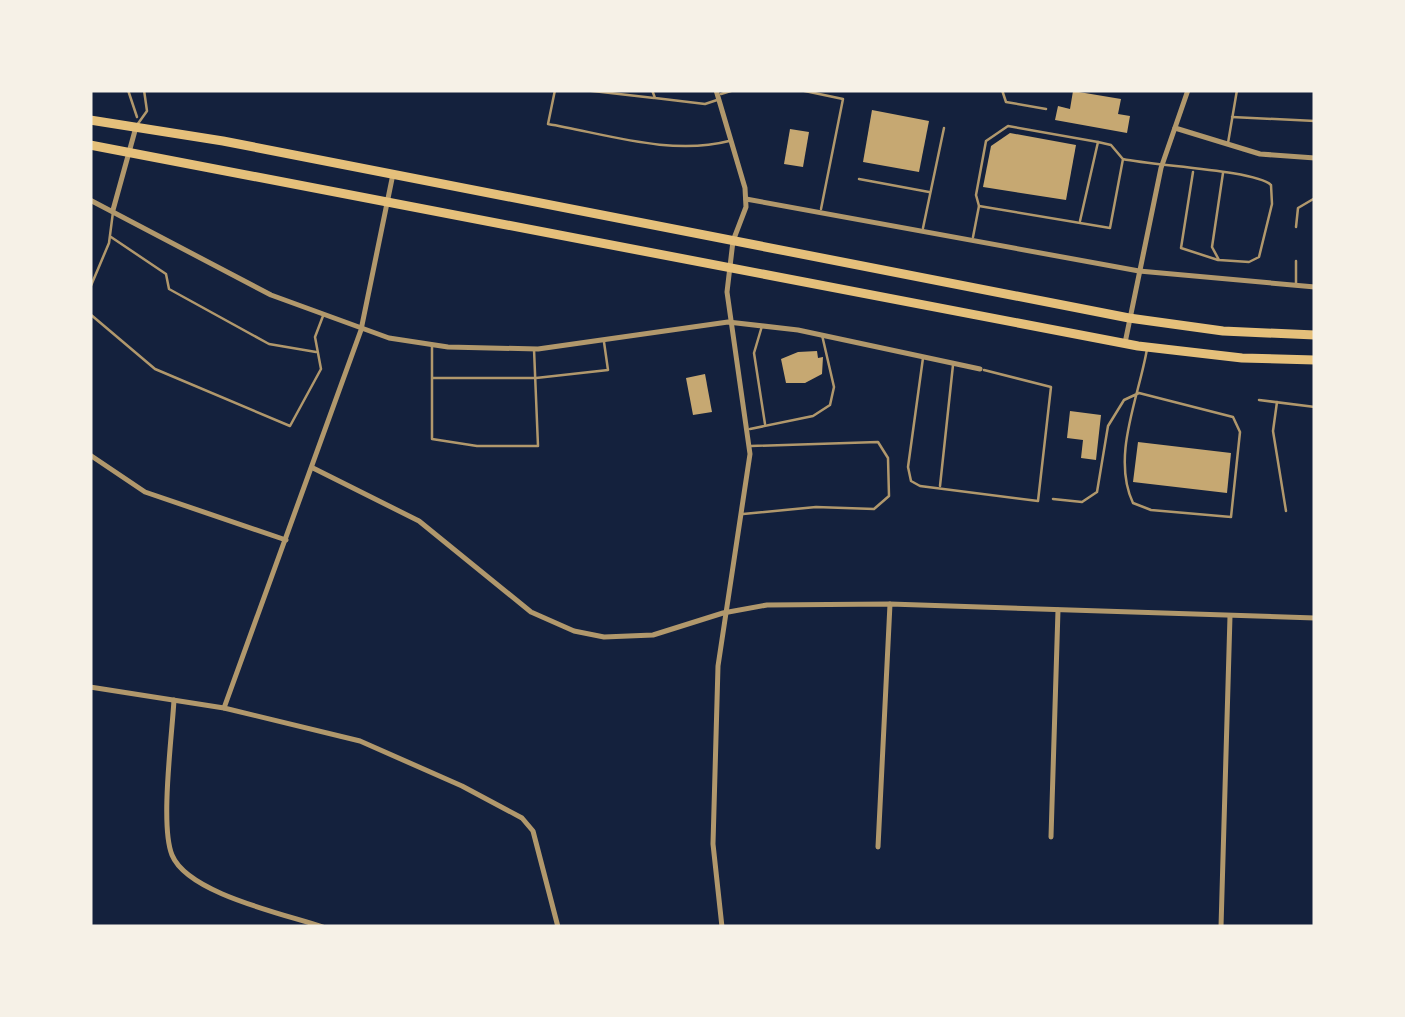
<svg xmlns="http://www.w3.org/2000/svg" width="1405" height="1017" font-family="Helvetica,sans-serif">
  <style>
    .building { fill: #c6a872 }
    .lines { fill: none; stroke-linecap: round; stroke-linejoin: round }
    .service { stroke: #b1986c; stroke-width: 2.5 }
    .minor { stroke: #b1986c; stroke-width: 5 }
    .trunk { stroke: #e5c07b; stroke-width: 9 }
  </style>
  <rect width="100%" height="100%" fill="#14213d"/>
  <g class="building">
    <path d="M1073,91L1121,99L1118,114L1130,116L1127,133L1055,120L1058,106L1070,109Z"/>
    <path d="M872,110L929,121L919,172L863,162Z"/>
    <path d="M790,129L809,132L803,167L784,164Z"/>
    <path d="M1010,133L1076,145L1066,200L983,187L991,146Z"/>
    <path d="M817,351L818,358L823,357L822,374L805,383H786L781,359L798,352Z"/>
    <path d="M705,374L712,412L693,415L686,378Z"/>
    <path d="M1070,411L1101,415L1096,460L1081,458L1083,440L1067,438Z"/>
    <path d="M1138,442L1231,453L1227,493L1133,482Z"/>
  </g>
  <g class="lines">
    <g class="service">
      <path d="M128,90L137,117"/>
      <path d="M555,90L548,124C606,134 671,156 729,141"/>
      <path d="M584,90L654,98"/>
      <path d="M652,90L655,98L705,104L717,100"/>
      <path d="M800,90L843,99L821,209"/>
      <path d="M1002,90L1006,102L1046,109"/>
      <path d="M721,94L734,90"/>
      <path d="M1232,117L1315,121"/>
      <path d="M137,125L147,111L144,90"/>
      <path d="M1228,143L1237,90"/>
      <path d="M1193,172L1181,248L1218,260"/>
      <path d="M859,179L929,192"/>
      <path d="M979,206L976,195L986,141L1008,126L1098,142"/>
      <path d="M1080,221L1098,142L1111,145L1122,158"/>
      <path d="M1296,227L1298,208L1315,198"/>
      <path d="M923,228L944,128"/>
      <path d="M111,237L166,274L169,289L269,344L316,352"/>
      <path d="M973,237L979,206L1110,228L1123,159C1154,166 1255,170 1271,185L1272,204L1259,257L1249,262L1219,260L1212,247L1223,173"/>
      <path d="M1296,261V284"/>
      <path d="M90,288L109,243L113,212"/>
      <path d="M90,314L155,369L290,426L321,369L315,337L323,316"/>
      <path d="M762,326L754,353L765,424"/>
      <path d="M432,346V439L477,446H538L534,349"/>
      <path d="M923,358L908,467L911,481L920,486L1038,501L1051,387L984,370"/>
      <path d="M433,378H536L608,370L604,342"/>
      <path d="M1259,400L1315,407"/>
      <path d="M1277,402L1273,431L1286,511"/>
      <path d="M750,429L813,416L830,405L834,387L822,335"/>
      <path d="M940,486L953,365"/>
      <path d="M1053,499L1082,502L1097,492L1108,426L1124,400L1139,393L1233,417L1240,432L1231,517L1151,510L1133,503C1111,456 1139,397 1147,349"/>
      <path d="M743,514L816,507L874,509L889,496L888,458L878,442L751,446"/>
    </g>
    <g class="minor">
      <path d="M716,90L745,188L746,207L733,241L727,292L750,454L718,666L713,844L722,927"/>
      <path d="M1175,128L1260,154L1315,158"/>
      <path d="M746,199L1139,271L1315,287"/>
      <path d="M90,200L271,295L389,338L448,347L538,349L728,322L798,330L980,369"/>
      <path d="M113,210L136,127"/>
      <path d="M1125,343L1161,168L1188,90"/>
      <path d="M90,455L145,492L286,540"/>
      <path d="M313,468L419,521L531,612L574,631L604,637L653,635L723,613L767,605L890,604L1315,618"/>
      <path d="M90,687L224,708L360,741L462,786L522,818L533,831L558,927"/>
      <path d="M174,700C172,736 160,826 172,855C188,894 285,914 323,927"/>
      <path d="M224,708L361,330L393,174"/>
      <path d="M1051,837L1058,610"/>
      <path d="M878,847L890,604"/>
      <path d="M1221,927L1230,616"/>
    </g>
    <g class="trunk">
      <path d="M90,120L223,141L1129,318L1223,331L1315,335"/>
      <path d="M90,145L1138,346L1242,358L1315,360"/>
    </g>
  </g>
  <rect width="1405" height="1017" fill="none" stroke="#f6f1e7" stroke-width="185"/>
</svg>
